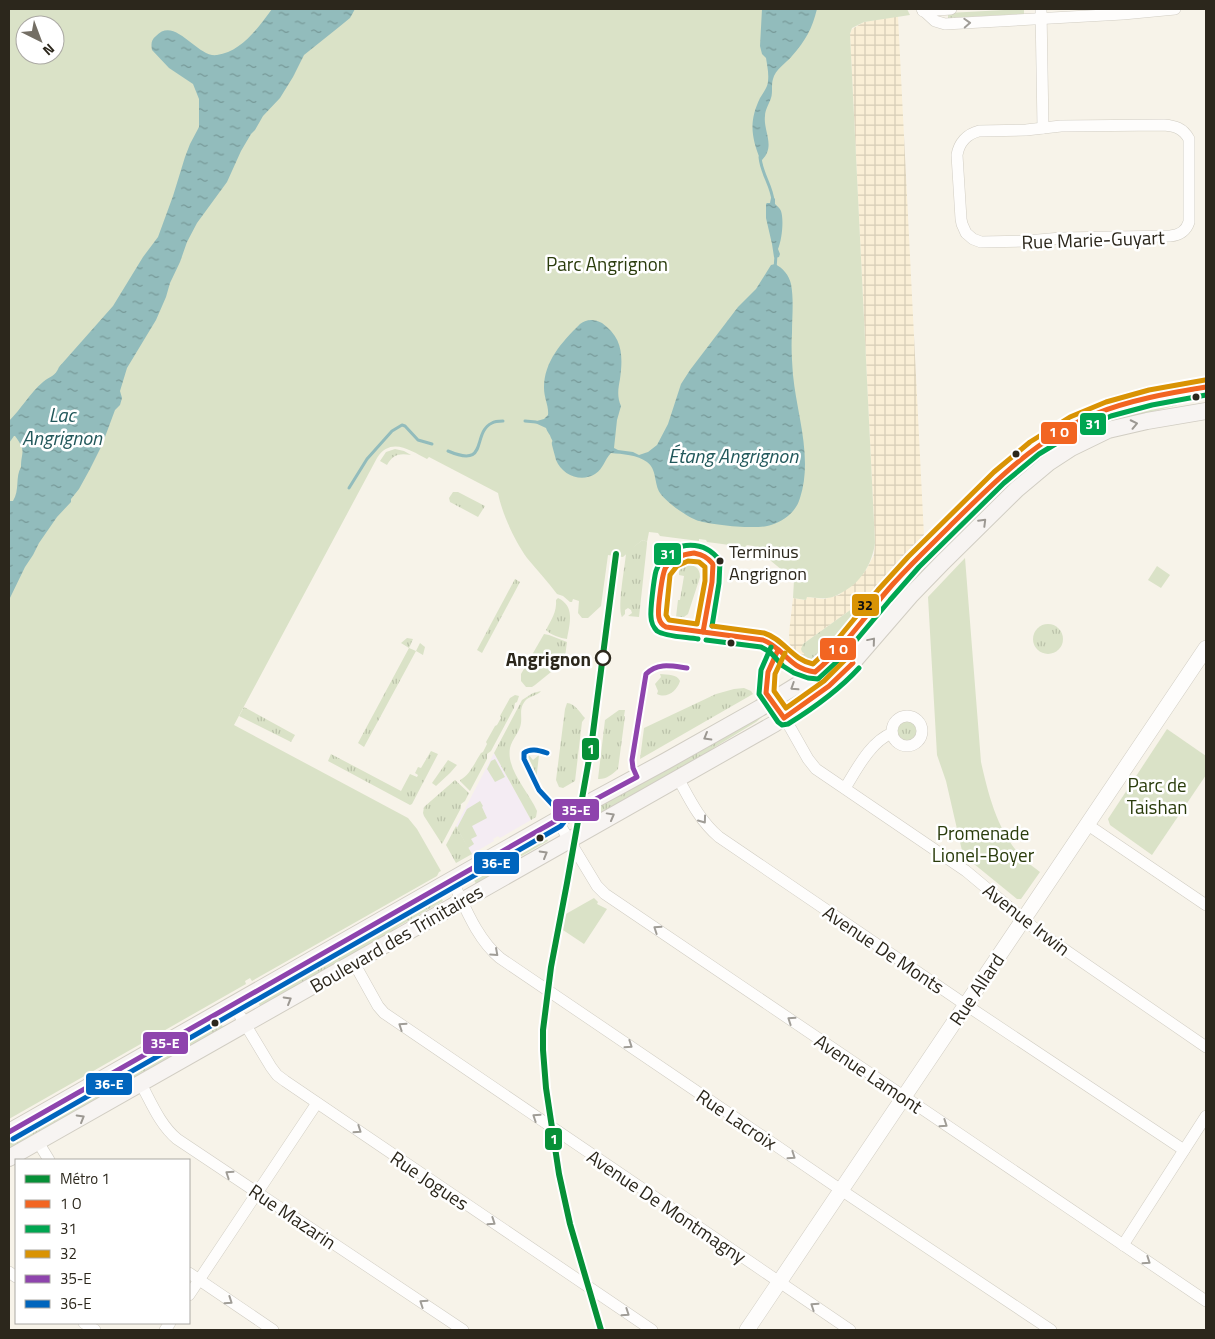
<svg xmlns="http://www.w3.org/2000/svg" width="1215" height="1339" font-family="'Titillium Web',sans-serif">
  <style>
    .industrial { fill: url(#industrial-grid) }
    .education { fill: #f4ecf3 }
    .grass { fill: url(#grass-tufts) }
    .green { fill: #dae2c7; fill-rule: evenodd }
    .water { fill: url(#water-ripples) }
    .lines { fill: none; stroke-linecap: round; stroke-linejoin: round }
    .stream { stroke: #92bcbc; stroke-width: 3 }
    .minor-casing { stroke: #d1cdc3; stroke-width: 12 }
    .tertiary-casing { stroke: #d1cdc3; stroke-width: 16 }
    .secondary-casing { stroke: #d1cdc3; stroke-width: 18 }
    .minor { stroke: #fefdfc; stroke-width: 11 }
    .tertiary { stroke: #fefdfc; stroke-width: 15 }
    .secondary { stroke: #f7f4f2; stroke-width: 16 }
    .bus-1-casing { stroke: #fff; stroke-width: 9 }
    .bus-2-casing { stroke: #fff; stroke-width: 9 }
    .bus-3-casing { stroke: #fff; stroke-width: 9 }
    .bus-4-casing { stroke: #fff; stroke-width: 9 }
    .bus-5-casing { stroke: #fff; stroke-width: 9 }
    .bus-1 { stroke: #f26522; stroke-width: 5 }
    .bus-2 { stroke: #00a651; stroke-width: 5 }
    .bus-3 { stroke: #d99304; stroke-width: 5 }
    .bus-4 { stroke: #8e44ad; stroke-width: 5 }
    .bus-5 { stroke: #0065bd; stroke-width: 5 }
    .metro-1-casing { stroke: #fff; stroke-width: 10 }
    .metro-1 { stroke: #069037; stroke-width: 6 }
    .oneway { stroke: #a09d97 }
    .oneway2 { stroke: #9c9892 }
    .bus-dot { fill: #2c271c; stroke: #fff; stroke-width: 2 }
    .stop-dot { fill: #fff; stroke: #2c271c; stroke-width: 2.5 }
    .labels { text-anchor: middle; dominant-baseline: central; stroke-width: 5; stroke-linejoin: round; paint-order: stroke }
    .bus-label { font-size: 18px; fill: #2c271c; stroke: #fff; text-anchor: start }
    .street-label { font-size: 19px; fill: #2c271c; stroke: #fff }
    .park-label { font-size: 19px; fill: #2a3c0c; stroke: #fff }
    .stop-label { font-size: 19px; font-weight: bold; fill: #2c271c; stroke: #fff; text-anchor: end }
    .water-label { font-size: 20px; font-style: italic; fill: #22585b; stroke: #fff }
    .line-badge { stroke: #fff; stroke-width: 2 }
    .badge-label { font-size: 14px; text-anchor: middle; font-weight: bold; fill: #fff }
    .pale-badge-label { font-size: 14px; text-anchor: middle; font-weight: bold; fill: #111 }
  </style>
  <defs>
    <pattern id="industrial-grid" width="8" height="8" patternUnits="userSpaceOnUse" patternTransform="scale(1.25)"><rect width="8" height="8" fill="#faefd6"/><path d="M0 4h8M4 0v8" fill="none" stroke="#d6cdb7"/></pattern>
    <pattern id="grass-tufts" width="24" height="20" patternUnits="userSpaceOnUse" patternTransform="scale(1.25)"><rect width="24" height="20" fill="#dae2c7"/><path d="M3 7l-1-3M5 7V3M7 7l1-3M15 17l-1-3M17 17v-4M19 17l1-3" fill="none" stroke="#bbc2aa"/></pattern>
    <pattern id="water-ripples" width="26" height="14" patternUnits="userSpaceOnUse" patternTransform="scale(1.25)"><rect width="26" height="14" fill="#92bcbc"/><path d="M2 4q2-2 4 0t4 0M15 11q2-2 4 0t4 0" fill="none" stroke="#779998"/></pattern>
  </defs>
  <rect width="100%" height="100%" fill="#f7f3e9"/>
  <path class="industrial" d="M898,16L924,536L893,568L867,598L803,644L806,654L799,659L795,657L790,650L789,633L793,598L805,600L807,597L824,599L839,595L866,570L874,555L875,543L850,34L852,29L864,22Z"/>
  <path class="education" d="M494,753L531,820L500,838L498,836L493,839L494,841L472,854L456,826Z"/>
  <g class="grass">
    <path d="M1024,9V14L948,18V13Z"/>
    <path d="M1206,395V399L1192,401L1144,414L1076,439L834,675L796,702L792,695L849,648L896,593L928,559L1008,480L1027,463L1063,439L1111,417L1155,405Z"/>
    <path d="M395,449L404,451L411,455C400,453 393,454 387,465L380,461L386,452Z"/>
    <path d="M453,492H458L485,506L478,517L450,502L449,498Z"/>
    <path d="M644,540L647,542V544L639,617L628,616L632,613L631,610L628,608L625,610V614L622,617C617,607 625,567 626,553L641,541Z"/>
    <path d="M686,564C694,565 700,567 700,577L688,614L684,617H676L678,600H680L684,576L679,575C679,569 680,566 686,564Z"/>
    <path d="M515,579L520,582L482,653L477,650Z"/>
    <path d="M558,598C575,606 570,623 567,639C560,638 551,635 546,630C551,620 557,612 556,600Z"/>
    <path d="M867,598C849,620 831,643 810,661L799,659L805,654L802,652L801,649L803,644Z"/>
    <circle cx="1048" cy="639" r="15"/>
    <path d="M544,634L549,635L567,642L565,657L551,672L535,685L532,687H526L521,681V674Z"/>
    <path d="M407,638L413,639L409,648L416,651L420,643L425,647L423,655L416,651L364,747L358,743L409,648L401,643Z"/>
    <path d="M660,674C668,675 677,674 680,681C677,691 667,699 657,694L658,691L655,684L661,677Z"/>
    <path d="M744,688L751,691L753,694L640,759L644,728L716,694L734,689Z"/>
    <path d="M541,691C537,696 529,696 525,701C519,709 522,715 521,723C520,732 512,739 510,748C506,770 529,792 537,811L536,817L531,820L494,753L522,700L533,693Z"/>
    <path d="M515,695L519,696L517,702L515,703L514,708L491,751L487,754V759L470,791L460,781V780C470,775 475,762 481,753L483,752L487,744L486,742L495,726L497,725L501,718L500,716L510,698Z"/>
    <path d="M567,703C575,703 580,713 585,718L582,722L575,781L563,788L559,787L556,780L565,709Z"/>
    <path d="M244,707L295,735L291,742L239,716Z"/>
    <path d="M619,710H625L624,716H625L618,769C613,774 605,780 598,779L605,720Z"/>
    <path d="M759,714L762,717L756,722L715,747L701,759L586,825L579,814Z"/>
    <circle cx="907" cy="731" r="10"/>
    <path d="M525,750L533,760L539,755L536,781L533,779C528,770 519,760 525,750Z"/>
    <path d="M431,751L438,754L412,804L410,805L328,761L331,754L401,791L410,774L417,777L418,775L415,773L418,767L421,768Z"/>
    <path d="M448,760L457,765L450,773L436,786L432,783Z"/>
    <path d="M455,780L469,793L465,801L461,804V808L442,844L424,816L423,813L424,807Z"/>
    <path d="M456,826L472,854L456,863L446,845Z"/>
    <path d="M544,834L548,841L513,861L478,887L471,875Z"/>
    <path d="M439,894L443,901L399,926L381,940L262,1009L255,998Z"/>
    <path d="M218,1019L225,1030L9,1153V1138Z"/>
  </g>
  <g class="green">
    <path d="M9,9H907L910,15L864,22L852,28L850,34L875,543C872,564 861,583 841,593C837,595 832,598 827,598C820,599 813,597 807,597L806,600L793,598L794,580L753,546L747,545L745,547L707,542L706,540L699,539V541L660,536L658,533L649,532L647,542L644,540L641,541L623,557L608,555L601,606L588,618H582L578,613L579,601L573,599L572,602H570L563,596L557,594C548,582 537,570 527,558C515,541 502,514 498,493L429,457L427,459C411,451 391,436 377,458L234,725L408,818L417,829L441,871L439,872L437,876L252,981L250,978L245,981L246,984L9,1119ZM25,25H55V55H25Z"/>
    <path d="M965,558L981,762C989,797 998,834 1025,860C1029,864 1035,868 1040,872L1021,899H1017L963,855L946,781L937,755L928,597Z"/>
    <path d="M1157,566L1170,575L1161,588L1148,580Z"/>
    <path d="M1167,729L1206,756V775L1152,855L1110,825L1108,819Z"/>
    <path d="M495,759L505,777L495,782L487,769L491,761Z"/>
    <path d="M480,801L483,806L482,807L487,818L472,826L477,836L471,839L474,844L468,848L457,828L467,809Z"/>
    <path d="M594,898L598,902L597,904L607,909L584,944L557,926L556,924L557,919Z"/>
  </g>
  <g class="water">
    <path d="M272,9H355L350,18L339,27L304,55L293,77L280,98L263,116L255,130L251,134L241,151L227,182L197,223L187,242L180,262L170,283L166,297L156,320L127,368L120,391L122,398L120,405L115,410L102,445L90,469L79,489L71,499V502L57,517L39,543L33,555L25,567L9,600V501H13C20,490 15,477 21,467C21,451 27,452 15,436H14L9,443V421C21,409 30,393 43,382C50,376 55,377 59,367L113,306L143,257L158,237L173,196L185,157L190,144L199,127V99L193,84L169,68L152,50C151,44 151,40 156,36C175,15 197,58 217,55C241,52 259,27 272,9Z"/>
    <path d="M762,9H817C812,29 806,40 792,56C786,63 775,70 773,79C771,85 773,92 771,98C769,104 765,110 765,116C763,131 776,146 762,160L760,159C751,136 749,121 760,98C763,93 768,87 768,81C769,73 767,65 766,58L762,54L760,46Z"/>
    <path d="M773,197L775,199V204C777,206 780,208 781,211C784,220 782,240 778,249L780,254L779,257L775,258L774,257L772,244L766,218V204L767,203H770L771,198Z"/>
    <path d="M775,264C783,268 789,275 791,284C794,300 792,317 792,333C791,347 792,361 793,375C797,415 813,458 800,498C796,512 784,521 771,525C758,530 709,525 696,520C686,516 666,502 660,493C654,484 657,469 647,462C638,455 622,454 611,453C604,460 604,468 595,474C581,483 562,475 556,460C555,456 553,449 552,445C551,440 554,443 551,438C550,434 547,432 546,428L533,422L544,419L548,415C549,406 544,398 544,388C544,361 562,342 580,324C587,319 594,319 602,323C623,338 623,356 620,379C618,389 617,397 621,406L617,420L614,448L618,450L633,452L639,455L648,452L657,445L668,424L681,384L690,370L738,307L756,289L771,265Z"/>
  </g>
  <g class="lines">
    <g class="stream">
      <path d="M760,157C761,173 772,186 773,201"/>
      <path d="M775,269L776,255"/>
      <path d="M525,421L536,422"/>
      <path d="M448,451C490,469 471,433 492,423C495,421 499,421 503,421"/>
      <path d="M349,488L367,459L392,431L402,425L405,426L418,440L432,444"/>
    </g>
    <defs>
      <g id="minor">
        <path d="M922,9L935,21L945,24L1123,14L1175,9"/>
        <path d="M1041,9L1043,128"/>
        <path d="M923,11L951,9"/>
        <path d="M1164,125C1175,126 1183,128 1189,139V222C1186,231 1180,235 1170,236L1061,238L1027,241L981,242L973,239L966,233L962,224L961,219L957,155C959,143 967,134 979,131L1026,130L1061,126Z"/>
        <path d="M772,701L791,729L808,759L816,769L966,871L1039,932L1206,1047"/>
        <circle cx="907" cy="731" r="15"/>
        <path d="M678,778C690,800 700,821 719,837L966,1005L1184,1150"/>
        <path d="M845,788C857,769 870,742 892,733"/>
        <path d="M557,820L597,886L605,894L1206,1301"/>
        <path d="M1088,825L1206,905"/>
        <path d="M452,880C465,907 477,939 500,958L699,1093L841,1190L1051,1330"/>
        <path d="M354,963L378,1006L384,1013L850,1330"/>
        <path d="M233,1004L271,1067L277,1075L285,1081L652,1330"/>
        <path d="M141,1084C151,1102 160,1125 177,1139L463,1330"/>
        <path d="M38,1142L49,1160"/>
        <path d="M1123,1245L1206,1116"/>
        <path d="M9,1272L16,1277"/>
        <path d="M189,1273L273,1330"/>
        <path d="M189,1295L317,1103"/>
        <path d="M84,1323L95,1330"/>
        <path d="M165,1330L170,1323"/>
      </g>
      <path id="tertiary" d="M747,1330L1206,648"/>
      <g id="secondary">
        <path d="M9,1132L557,820L666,761L760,708L804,681L822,667L836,654L897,579L972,503L1015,463L1049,438L1084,419L1113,407L1156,396L1206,387"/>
        <path d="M9,1158L774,724L814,698L840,677L910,596L942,563L1017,489L1048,463L1071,448L1108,430L1147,421L1206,411"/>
      </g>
    </defs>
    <use href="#minor" class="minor-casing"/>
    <use href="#tertiary" class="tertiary-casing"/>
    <use href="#secondary" class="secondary-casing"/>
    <use href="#minor" class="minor"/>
    <use href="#tertiary" class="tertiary"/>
    <use href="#secondary" class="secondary"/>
    <defs>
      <g id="bus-1">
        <path d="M694,553C703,555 707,557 713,564L712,582L703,632L666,627C662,625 660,623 659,618C657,611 662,573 666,567C673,557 683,554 694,553Z"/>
        <path d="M703,632L763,640C785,648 787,668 815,672C845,647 867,613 893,584C911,564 930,546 949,527C993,483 1037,438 1095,414C1130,400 1169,393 1206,387"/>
        <path d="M778,650L768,672L766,693L784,718L829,686L853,663"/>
      </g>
      <g id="bus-2">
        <path d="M698,639C687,637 666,637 657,631C654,628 651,622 651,617C650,611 654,578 656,571C657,568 659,564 661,561C676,540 705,540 720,561L719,583L712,626"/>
        <path d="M706,640L761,647L770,652L783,666L794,673L808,678L818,679L843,656L890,600L919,567L1004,483L1039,454L1077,431L1111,416L1152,405L1206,395"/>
        <path d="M771,647L761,670L759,694L778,722L782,725L788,724C814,708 838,691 859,668"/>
      </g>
      <g id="bus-3">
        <path d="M688,561L699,562L705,567V581L697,624L669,620L666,615L670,575L677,566Z"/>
        <path d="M712,626L764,633C784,639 792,660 813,664L832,646L878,590L908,557L994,472L1030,442L1070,417L1106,402L1149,390L1205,380"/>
        <path d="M785,653L775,674L774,691L786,708L824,681L847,658"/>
      </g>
      <path id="bus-4" d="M9,1132L557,820L637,777L633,768L632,760L646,674C658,662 672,666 687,668"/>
      <path id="bus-5" d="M13,1139L561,826L564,822V817L539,790L524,759V753C530,748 538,750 547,753"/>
    </defs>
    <use href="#bus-1" class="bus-1-casing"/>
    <use href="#bus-2" class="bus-2-casing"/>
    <use href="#bus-3" class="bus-3-casing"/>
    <use href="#bus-4" class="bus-4-casing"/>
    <use href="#bus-5" class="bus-5-casing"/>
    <use href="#bus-1" class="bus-1"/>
    <use href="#bus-2" class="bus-2"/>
    <use href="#bus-3" class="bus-3"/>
    <use href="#bus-4" class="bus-4"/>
    <use href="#bus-5" class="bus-5"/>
    <defs>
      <path id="metro-1" d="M601,1330L570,1224L559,1174L546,1088L543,1050V1030L551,967L567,883L591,748L616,554"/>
    </defs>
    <use href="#metro-1" class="metro-1-casing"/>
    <use href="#metro-1" class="metro-1"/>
  </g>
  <defs><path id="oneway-chevron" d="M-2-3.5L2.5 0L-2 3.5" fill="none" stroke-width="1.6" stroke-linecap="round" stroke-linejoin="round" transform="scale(1.25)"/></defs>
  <g class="oneway">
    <use href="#oneway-chevron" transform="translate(967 23) rotate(-3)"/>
    <use href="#oneway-chevron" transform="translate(703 820) rotate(54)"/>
    <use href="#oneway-chevron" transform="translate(657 929) rotate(-146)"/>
    <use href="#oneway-chevron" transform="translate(495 953) rotate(42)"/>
    <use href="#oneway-chevron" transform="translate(791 1020) rotate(-146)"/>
    <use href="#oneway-chevron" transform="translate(402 1026) rotate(-146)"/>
    <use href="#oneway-chevron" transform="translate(629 1045) rotate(34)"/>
    <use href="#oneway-chevron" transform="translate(536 1117) rotate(-146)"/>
    <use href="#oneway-chevron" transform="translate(944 1124) rotate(34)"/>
    <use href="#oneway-chevron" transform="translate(358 1130) rotate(34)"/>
    <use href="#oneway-chevron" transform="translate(792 1156) rotate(34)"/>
    <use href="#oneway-chevron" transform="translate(229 1174) rotate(-146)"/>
    <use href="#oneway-chevron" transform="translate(492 1222) rotate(34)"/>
    <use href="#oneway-chevron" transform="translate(1147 1261) rotate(34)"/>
    <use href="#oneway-chevron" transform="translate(229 1301) rotate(34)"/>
    <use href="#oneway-chevron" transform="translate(423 1303) rotate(-146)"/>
    <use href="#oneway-chevron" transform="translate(814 1306) rotate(-146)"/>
    <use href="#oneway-chevron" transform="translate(626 1313) rotate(34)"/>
  </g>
  <g class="oneway2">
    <use href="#oneway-chevron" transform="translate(1134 424) rotate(-12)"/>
    <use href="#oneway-chevron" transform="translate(983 522) rotate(-45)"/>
    <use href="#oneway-chevron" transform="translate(872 641) rotate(-50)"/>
    <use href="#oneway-chevron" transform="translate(794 687) rotate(147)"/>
    <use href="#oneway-chevron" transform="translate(707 737) rotate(150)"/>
    <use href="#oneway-chevron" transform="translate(611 816) rotate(-29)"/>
    <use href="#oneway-chevron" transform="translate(544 854) rotate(-30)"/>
    <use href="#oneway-chevron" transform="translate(288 1000) rotate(-30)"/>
    <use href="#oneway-chevron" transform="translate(81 1118) rotate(-30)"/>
  </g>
  <g class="bus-dot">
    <circle cx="1196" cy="397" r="4.5"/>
    <circle cx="1016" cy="454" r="4.5"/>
    <circle cx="720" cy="561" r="4.5"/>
    <circle cx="731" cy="643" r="4.5"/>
    <circle cx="540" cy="838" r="4.5"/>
    <circle cx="215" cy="1023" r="4.5"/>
  </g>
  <circle class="stop-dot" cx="603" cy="658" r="7"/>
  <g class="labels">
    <g class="bus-label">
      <text x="729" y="551">Terminus<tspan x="729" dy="22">Angrignon</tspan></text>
    </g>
    <g class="street-label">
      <text transform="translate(1093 239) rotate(-2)">Rue Marie-Guyart</text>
      <text transform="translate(1027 919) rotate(38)">Avenue Irwin</text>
      <text transform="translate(396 938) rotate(-30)">Boulevard des Trinitaires</text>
      <text transform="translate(884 949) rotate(34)">Avenue De Monts</text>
      <text transform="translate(976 989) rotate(-56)">Rue Allard</text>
      <text transform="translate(869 1073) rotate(34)">Avenue Lamont</text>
      <text transform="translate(737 1119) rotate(34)">Rue Lacroix</text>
      <text transform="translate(430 1180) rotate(34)">Rue Jogues</text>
      <text transform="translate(667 1206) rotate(34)">Avenue De Montmagny</text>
      <text transform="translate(293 1216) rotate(34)">Rue Mazarin</text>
    </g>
    <g class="park-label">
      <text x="607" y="263">Parc Angrignon</text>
      <text x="1157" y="784">Parc de<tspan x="1157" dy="22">Taishan</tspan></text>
      <text x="983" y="832">Promenade<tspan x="983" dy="22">Lionel-Boyer</tspan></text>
    </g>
    <g class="stop-label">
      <text x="591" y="658">Angrignon</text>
    </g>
    <g class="water-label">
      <text x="62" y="414">Lac<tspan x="62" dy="23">Angrignon</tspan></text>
      <text x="733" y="455">Étang Angrignon</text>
    </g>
  </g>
  <g class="line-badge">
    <rect x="1079" y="412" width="28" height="24" rx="5" fill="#00a651"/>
    <rect x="1040" y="421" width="38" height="24" rx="5" fill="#f26522"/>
    <rect x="653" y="542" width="29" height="24" rx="5" fill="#00a651"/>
    <rect x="851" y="593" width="29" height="24" rx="5" fill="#d99304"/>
    <rect x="819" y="637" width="38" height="24" rx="5" fill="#f26522"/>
    <rect x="581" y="737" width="19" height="24" rx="5" fill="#069037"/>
    <rect x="552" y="798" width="48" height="24" rx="5" fill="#8e44ad"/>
    <rect x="473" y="851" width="47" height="24" rx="5" fill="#0065bd"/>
    <rect x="142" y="1031" width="47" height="24" rx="5" fill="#8e44ad"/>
    <rect x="85" y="1072" width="48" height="24" rx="5" fill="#0065bd"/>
    <rect x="544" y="1127" width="19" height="24" rx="5" fill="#069037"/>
  </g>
  <g class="badge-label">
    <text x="1093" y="429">31</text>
    <text x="1059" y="437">1 O</text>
    <text x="668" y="559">31</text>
    <text x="838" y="654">1 O</text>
    <text x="591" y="754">1</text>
    <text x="576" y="815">35-E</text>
    <text x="496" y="868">36-E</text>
    <text x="165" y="1048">35-E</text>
    <text x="109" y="1089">36-E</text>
    <text x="554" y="1144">1</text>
  </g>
  <g class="pale-badge-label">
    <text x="865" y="610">32</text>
  </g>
  <rect width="1215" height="1339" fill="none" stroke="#2c271c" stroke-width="20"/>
  <rect x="15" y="1159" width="175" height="165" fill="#ffffff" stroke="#aba9a4"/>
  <rect x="25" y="1175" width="25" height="8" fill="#069037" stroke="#aba9a4"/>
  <text x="60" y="1184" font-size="15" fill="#2c271c">Métro 1</text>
  <rect x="25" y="1200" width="25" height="8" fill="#f26522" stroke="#aba9a4"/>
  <text x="60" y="1209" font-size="15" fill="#2c271c">1 O</text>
  <rect x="25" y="1225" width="25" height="8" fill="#00a651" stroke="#aba9a4"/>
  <text x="60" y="1234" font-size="15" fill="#2c271c">31</text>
  <rect x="25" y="1250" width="25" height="8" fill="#d99304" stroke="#aba9a4"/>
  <text x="60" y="1259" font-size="15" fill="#2c271c">32</text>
  <rect x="25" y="1275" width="25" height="8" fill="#8e44ad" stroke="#aba9a4"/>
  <text x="60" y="1284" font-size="15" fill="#2c271c">35-E</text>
  <rect x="25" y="1300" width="25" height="8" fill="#0065bd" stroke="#aba9a4"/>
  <text x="60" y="1309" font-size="15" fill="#2c271c">36-E</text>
  <g transform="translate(40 40) rotate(138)"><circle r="24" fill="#ffffff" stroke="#aba9a4"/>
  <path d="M0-4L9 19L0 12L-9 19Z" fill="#736e64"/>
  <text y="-8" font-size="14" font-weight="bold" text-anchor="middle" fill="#2c271c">N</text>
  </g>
</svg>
